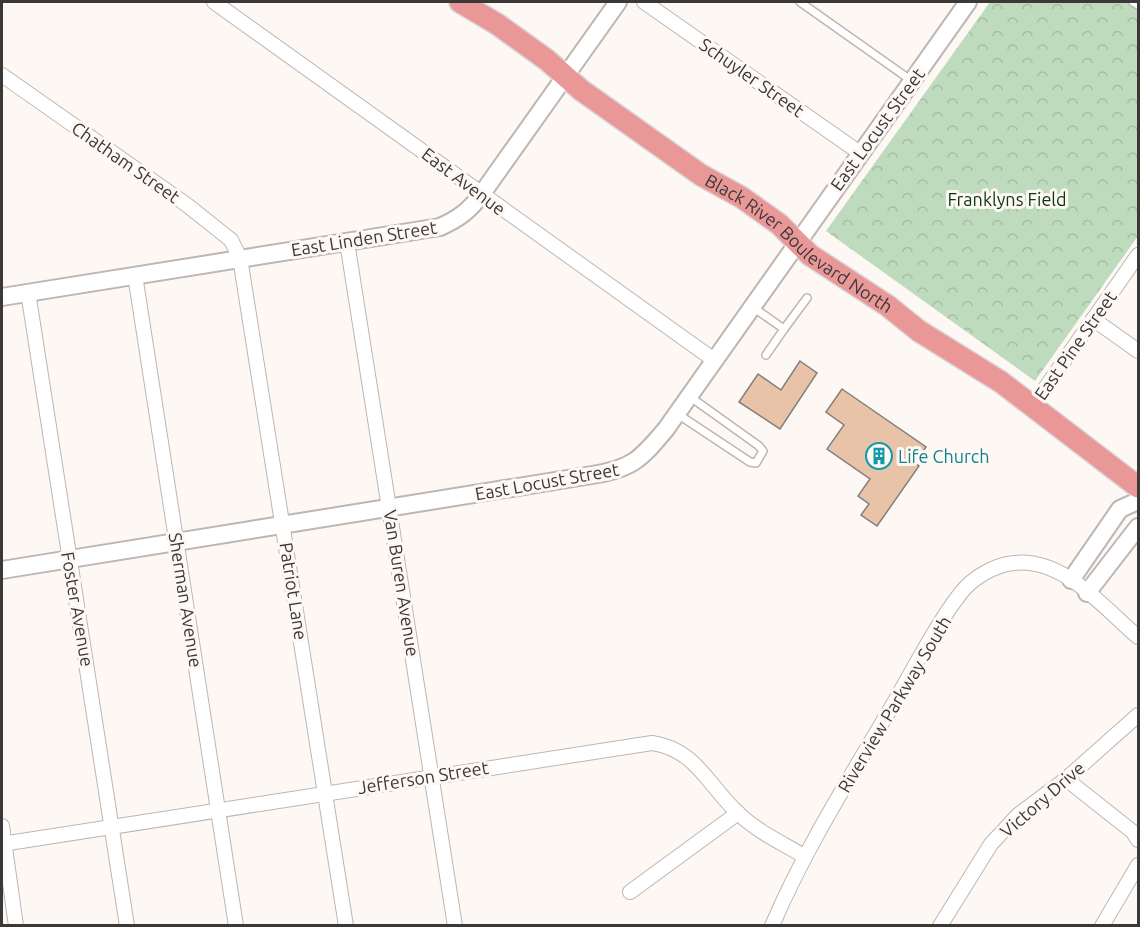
<svg xmlns="http://www.w3.org/2000/svg" width="1140" height="927" font-family="Ubuntu,sans-serif">
  <style>
    .forest { fill: url(#forest-crowns) }
    .building { fill: #e9c3a8; stroke: #847f7c; stroke-width: 1.5 }
    .lines { fill: none; stroke-linecap: round; stroke-linejoin: round }
    .service-casing { stroke: #bdb6b3; stroke-width: 10 }
    .minor-casing { stroke: #bdb6b3; stroke-width: 16 }
    .tertiary-casing { stroke: #bdb6b3; stroke-width: 20 }
    .primary-casing { stroke: #d8d7d7; stroke-width: 24 }
    .service { stroke: #fff; stroke-width: 7 }
    .minor { stroke: #fff; stroke-width: 14 }
    .tertiary { stroke: #fff; stroke-width: 16 }
    .primary { stroke: #ea9798; stroke-width: 21 }
    .labels { text-anchor: middle; dominant-baseline: central; stroke-width: 6; stroke-linejoin: round; paint-order: stroke }
    .street-label { font-size: 18px; fill: #3b3938; stroke: #fef8f5 }
    .park-label { font-size: 18px; fill: #09380c; stroke: #fef8f5 }
    .culture-label { font-size: 18px; fill: #0d838f; stroke: #fef8f5; text-anchor: start }
  </style>
  <defs>
    <pattern id="forest-crowns" width="20" height="18" patternUnits="userSpaceOnUse" patternTransform="scale(1.5)"><rect width="20" height="18" fill="#bedcbd"/><path d="M2 6a3 3 0 1 1 6 0M12 15a3 3 0 1 1 6 0" fill="none" stroke="#a4bea3"/></pattern>
  </defs>
  <rect width="100%" height="100%" fill="#fef8f5"/>
  <path class="forest" d="M990,2H1127L1138,10V236L1035,381L826,231Z"/>
  <g class="building">
    <path d="M800,361L817,373L780,429L739,402L758,374L781,390Z"/>
    <path d="M842,389L926,447L915,463L919,466L877,526L861,515L869,504L858,496L870,479L827,449L844,425L826,412Z"/>
  </g>
  <g class="lines">
    <defs>
      <g id="service">
        <path d="M800,2L912,81"/>
        <path d="M1133,2L1138,5"/>
        <path d="M754,308L784,329L807,298"/>
        <path d="M766,355L784,329"/>
        <path d="M676,413L750,462L756,463L763,451L759,446L689,396"/>
      </g>
      <g id="minor">
        <path d="M214,2L714,360"/>
        <path d="M644,2L860,153"/>
        <path d="M2,75L187,205L231,240L240,258L346,926"/>
        <path d="M347,242L455,926"/>
        <path d="M135,275L236,926"/>
        <path d="M28,292L127,926"/>
        <path d="M1093,319L1138,351"/>
        <path d="M1032,407L1138,255"/>
        <path d="M1066,779L1133,832L1138,840"/>
        <path d="M2,826L16,926"/>
        <path d="M2,844L652,743C696,749 709,787 739,814C758,832 782,843 804,856"/>
        <path d="M630,892L738,813"/>
        <path d="M772,926C803,853 845,786 885,718C908,680 933,629 960,594C972,578 994,565 1014,563C1063,557 1104,608 1138,637"/>
        <path d="M940,926L991,844L1018,815L1066,779L1138,715"/>
        <path d="M1102,926L1138,865"/>
      </g>
      <g id="tertiary">
        <path d="M2,297L440,227C458,219 469,211 481,195L618,2"/>
        <path d="M2,570L592,475C632,469 641,459 666,429L968,2"/>
        <path d="M1071,580L1120,509L1138,501"/>
        <path d="M1087,593L1138,527"/>
      </g>
      <g id="primary">
        <path id="s1" d="M460,2L497,24L547,60L581,90L701,175L741,197L779,224L810,255L888,306L919,331L1001,382L1138,487"/>
      </g>
    </defs>
    <use href="#service" class="service-casing"/>
    <use href="#minor" class="minor-casing"/>
    <use href="#tertiary" class="tertiary-casing"/>
    <use href="#primary" class="primary-casing"/>
    <use href="#service" class="service"/>
    <use href="#minor" class="minor"/>
    <use href="#tertiary" class="tertiary"/>
    <use href="#primary" class="primary"/>
  </g>
  <defs>
    <symbol id="building-ring" viewBox="-11 -11 22 22"><circle r="9.5" fill="#fef8f5" stroke="#0f9aa8" stroke-width="1.5"/><path d="M-4-6H4V6H1V3H-1V6H-4ZM-2.5-4.3h1.7v1.8h-1.7ZM.8-4.3h1.7v1.8H.8ZM-2.5-1h1.7V.8h-1.7ZM.8-1h1.7V.8H.8Z" fill="#0f9aa8"/></symbol>
  </defs>
  <g fill-rule="evenodd">
    <use href="#building-ring" x="864" y="441" width="30" height="30"/>
  </g>
  <g class="labels">
    <g class="street-label">
      <text transform="translate(752 77) rotate(35)">Schuyler Street</text>
      <text transform="translate(877 129) rotate(-54)">East Locust Street</text>
      <text transform="translate(126 162) rotate(35)">Chatham Street</text>
      <text transform="translate(464 181) rotate(37)">East Avenue</text>
      <text transform="translate(364 238) rotate(-9)">East Linden Street</text>
      <text stroke="none"><textPath href="#s1" startOffset="417">Black River Boulevard North</textPath></text>
      <text transform="translate(1075 345) rotate(-55)">East Pine Street</text>
      <text transform="translate(547 481) rotate(-10)">East Locust Street</text>
      <text transform="translate(402 583) rotate(81)">Van Buren Avenue</text>
      <text transform="translate(294 591) rotate(81)">Patriot Lane</text>
      <text transform="translate(186 600) rotate(81)">Sherman Avenue</text>
      <text transform="translate(78 609) rotate(80)">Foster Avenue</text>
      <text transform="translate(894 704) rotate(-59)">Riverview Parkway South</text>
      <text transform="translate(423 777) rotate(-9)">Jefferson Street</text>
      <text transform="translate(1042 799) rotate(-41)">Victory Drive</text>
    </g>
    <g class="park-label">
      <text x="1007" y="199">Franklyns Field</text>
    </g>
    <g class="culture-label">
      <text x="898" y="456">Life Church</text>
    </g>
  </g>
  <rect width="1140" height="927" fill="none" stroke="#3b3938" stroke-width="6"/>
</svg>
